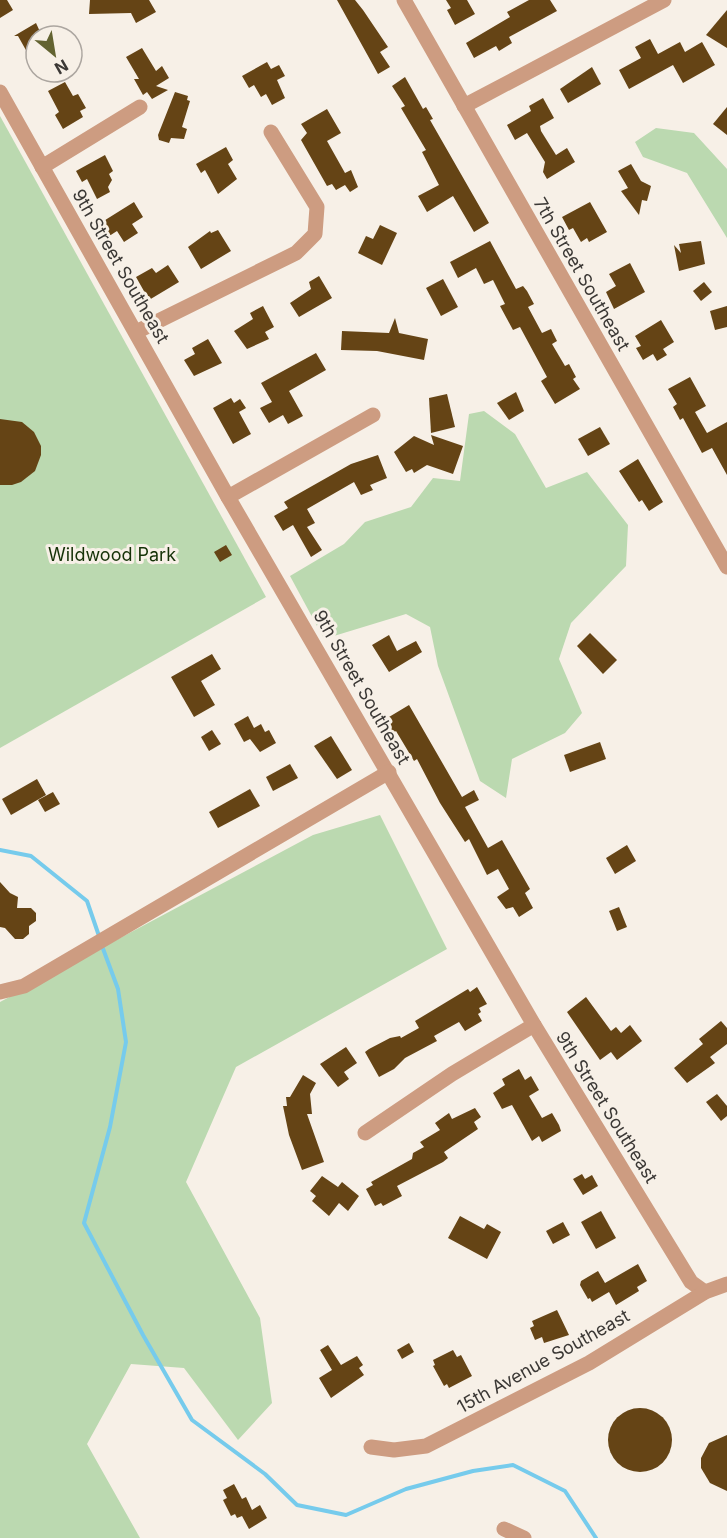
<svg xmlns="http://www.w3.org/2000/svg" width="727" height="1538" font-family="Inter,sans-serif">
  <style>
    .green { fill: #bbd9b0 }
    .lines { fill: none; stroke-linecap: round; stroke-linejoin: round }
    .stream { stroke: #76cbec; stroke-width: 4 }
    .building { fill: #654415 }
    .minor { stroke: #cd9c81; stroke-width: 15 }
    .labels { text-anchor: middle; dominant-baseline: central; stroke-width: 6; stroke-linejoin: round; paint-order: stroke }
    .street-label { font-size: 18px; fill: #3b3835; stroke: #f7f0e7 }
    .park-label { font-size: 18px; fill: #153207; stroke: #f7f0e7 }
  </style>
  <rect width="100%" height="100%" fill="#f7f0e7"/>
  <g class="green">
    <path d="M0,116L266,597L0,748Z"/>
    <path d="M656,128L694,133L727,169V238L687,173L643,157L635,142Z"/>
    <path d="M484,411L515,434L546,488L587,472L628,525L626,566L571,623L559,659L582,713L565,733L512,759L506,798L480,781L438,666L430,627L406,614L324,639L290,576L344,544L365,522L411,507L433,478L460,481L469,414Z"/>
    <path d="M380,815L447,949L236,1067L186,1182L260,1318L272,1403L238,1440L184,1368L131,1364L87,1444L140,1538H0V1002L313,835Z"/>
  </g>
  <g class="lines">
    <g class="stream">
      <path d="M0,850L31,856L87,901L99,936"/>
      <path d="M102,946L118,989L126,1042L110,1127L84,1223L143,1335L192,1420L265,1474L297,1505L346,1515L406,1489L473,1471L513,1465L565,1491L596,1538"/>
    </g>
  </g>
  <g class="building">
    <path d="M0,0H7L13,10L0,18Z"/>
    <path d="M90,0H149L156,12L136,23L131,13L89,14Z"/>
    <path d="M337,0H355L363,10L388,47L380,52L390,67L378,74Z"/>
    <path d="M446,0H467L475,14L455,25L447,10L451,8Z"/>
    <path d="M529,0H550L557,11L509,37L512,43L499,51L496,46L474,58L466,43L510,17L507,12Z"/>
    <path d="M727,10V48L706,35Z"/>
    <path d="M36,23L42,36H36V68L18,36H14Z"/>
    <path d="M650,39L658,54L680,42L685,52L702,42L715,65L683,83L673,65L629,89L619,70L641,58L635,47Z"/>
    <path d="M142,48L156,71L162,66L169,78L156,86L168,90L152,99L147,92L143,95L134,79H139L126,57Z"/>
    <path d="M267,62L271,69L279,65L285,76L277,80L285,98L272,105L266,94L261,97L254,85L249,88L242,76Z"/>
    <path d="M592,67L601,84L568,103L560,89Z"/>
    <path d="M405,77L423,109L426,107L433,119L430,120L489,223L474,232L453,196L427,212L418,196L439,185L422,152L426,150L401,108L405,106L392,86Z"/>
    <path d="M65,82L73,96L78,94L86,108L80,111L83,117L63,129L55,115L59,112L48,91Z"/>
    <path d="M175,92L188,96L187,100L190,101L182,127L187,129L184,139L171,138L169,143L159,140L158,135Z"/>
    <path d="M543,98L554,118L540,126L541,131L556,155L567,148L575,162L547,179L543,172L545,162L527,133L515,140L507,125L531,111L529,106Z"/>
    <path d="M727,107V135L713,124Z"/>
    <path d="M327,109L341,133L327,141L345,173L351,170L358,187L350,192L345,185L336,190L332,184L327,186L301,140L307,133L301,124Z"/>
    <path d="M226,147L233,160L228,164L237,179L218,194L205,170L201,173L196,164Z"/>
    <path d="M105,155L113,171L109,174L112,180L108,187L110,192L97,199L87,179L82,182L76,171Z"/>
    <path d="M631,164L641,181L651,186L647,201L642,200L639,215L621,191L628,188L618,171Z"/>
    <path d="M134,202L143,217L132,224L138,233L124,242L117,231L103,240L94,227Z"/>
    <path d="M590,202L607,232L589,242L587,238L581,242L573,228L569,230L562,217Z"/>
    <path d="M380,225L397,233L382,265L358,253L366,236L373,239Z"/>
    <path d="M218,230L231,251L201,269L188,247L210,231L211,233Z"/>
    <path d="M490,241L516,289L523,286L527,291L534,304L528,307L542,333L551,329L557,341L552,344L565,366L569,364L576,377L573,379L580,389L555,404L541,381L547,377L520,327L513,330L500,306L505,304L493,280L484,284L476,268L458,278L450,262Z"/>
    <path d="M701,241L705,264L679,271L674,245L681,253L679,244Z"/>
    <path d="M630,263L645,292L614,309L606,292L616,286L609,274Z"/>
    <path d="M168,265L179,282L149,300L136,277L152,268L156,273Z"/>
    <path d="M319,276L332,298L299,317L290,303L311,289L309,282Z"/>
    <path d="M443,279L458,307L441,316L426,288Z"/>
    <path d="M704,282L712,292L701,301L693,291Z"/>
    <path d="M263,306L274,327L265,332L269,339L247,349L234,331L253,319L250,313Z"/>
    <path d="M727,306V327L715,330L710,311Z"/>
    <path d="M395,318L399,333L428,339L424,360L377,351L341,350L342,331L389,333Z"/>
    <path d="M661,320L674,342L663,349L667,355L657,361L653,354L643,360L636,348L641,346L635,336Z"/>
    <path d="M208,339L222,363L194,376L184,360L195,354L192,348Z"/>
    <path d="M316,353L326,370L289,391L303,416L288,424L283,415L269,423L260,408L272,402L261,383Z"/>
    <path d="M690,377L706,406L695,412L707,433L727,422V475L712,448L702,453L683,418L680,420L673,407L677,404L668,389Z"/>
    <path d="M516,392L524,411L509,420L497,403Z"/>
    <path d="M447,394L455,427L431,433L429,398Z"/>
    <path d="M231,398L234,403L240,399L246,408L239,412L251,434L233,444L213,408Z"/>
    <path d="M0,419L22,422L34,432L41,446V455L35,471L21,482L12,485H0Z"/>
    <path d="M600,427L610,444L588,456L578,439Z"/>
    <path d="M431,435L463,446L453,474L427,465L414,473L412,469L406,472L394,452L414,436L434,445Z"/>
    <path d="M378,455L387,478L370,485L373,490L361,495L354,482L307,509L315,523L307,527L322,550L311,557L293,525L283,531L274,516L288,508L284,502L298,494L351,464Z"/>
    <path d="M638,459L663,502L649,511L642,500L639,502L619,471Z"/>
    <path d="M226,545L232,555L220,562L214,552Z"/>
    <path d="M590,633L617,660L603,674L577,646Z"/>
    <path d="M389,635L397,651L416,641L422,652L389,672L372,645Z"/>
    <path d="M212,654L221,669L201,681L215,705L194,717L171,677Z"/>
    <path d="M409,705L462,797L474,790L479,800L465,807L488,848L502,840L530,889L525,893L533,908L519,917L513,907L506,909L497,897L509,889L498,869L487,875L469,839L465,842L440,803L417,759L414,761L396,731L392,734L384,720Z"/>
    <path d="M248,716L254,728L261,724L265,732L269,730L276,743L260,752L250,739L244,742L234,724Z"/>
    <path d="M212,730L221,744L209,751L201,737Z"/>
    <path d="M331,736L352,770L337,779L314,746Z"/>
    <path d="M600,742L606,759L570,772L564,755Z"/>
    <path d="M290,764L298,778L273,791L266,777Z"/>
    <path d="M37,779L46,795L11,815L2,799Z"/>
    <path d="M250,789L260,806L218,828L209,812Z"/>
    <path d="M53,792L60,804L45,812L38,800Z"/>
    <path d="M627,845L636,861L615,874L606,858Z"/>
    <path d="M0,882L10,893L18,897L17,908H31L36,913V921L29,926V934L23,939H15L5,928L0,927Z"/>
    <path d="M619,907L627,927L617,931L609,911Z"/>
    <path d="M477,987L487,1004L479,1008L481,1012L478,1014L482,1021L465,1031L459,1022L434,1036L437,1041L405,1058L394,1069L379,1077L365,1052L369,1049L390,1038L400,1036L401,1038L419,1028L415,1021L468,989L470,992Z"/>
    <path d="M586,997L611,1031L616,1027L621,1033L630,1025L642,1041L617,1060L611,1052L600,1060L567,1012Z"/>
    <path d="M721,1021L727,1028V1044L710,1057L715,1063L687,1083L674,1068L703,1044L699,1039Z"/>
    <path d="M346,1047L357,1063L344,1072L349,1079L338,1087L320,1064Z"/>
    <path d="M519,1069L525,1080L531,1076L539,1090L529,1096L542,1118L552,1113L559,1125L561,1131L542,1142L539,1136L532,1141L512,1105L502,1109L493,1093L505,1085L502,1079Z"/>
    <path d="M303,1075L316,1083L310,1094L312,1114H307L324,1162L302,1170L289,1135L283,1106H287L286,1097H290Z"/>
    <path d="M717,1094L727,1106V1116L721,1121L706,1102Z"/>
    <path d="M475,1108L481,1117L474,1122L478,1129L444,1152L448,1158L443,1162L397,1186L402,1196L383,1206L381,1203L375,1206L366,1189L373,1185L371,1182L412,1159L413,1153L424,1147L420,1142L440,1130L435,1123L449,1113L452,1119Z"/>
    <path d="M582,1174L585,1179L592,1175L598,1186L583,1195L573,1179Z"/>
    <path d="M322,1176L338,1187L342,1182L359,1196L348,1211L339,1203L329,1216L312,1201L316,1196L310,1191Z"/>
    <path d="M601,1211L616,1238L596,1249L581,1222Z"/>
    <path d="M460,1216L484,1229L487,1224L501,1232L487,1259L448,1238Z"/>
    <path d="M563,1222L570,1235L553,1244L546,1231Z"/>
    <path d="M638,1264L647,1281L637,1287L639,1291L616,1305L609,1292L592,1302L590,1298L588,1299L580,1285L581,1281L598,1271L605,1283Z"/>
    <path d="M557,1310L569,1335L544,1343L542,1337L535,1340L530,1328L534,1326L532,1321Z"/>
    <path d="M409,1343L414,1352L402,1359L397,1350Z"/>
    <path d="M328,1345L341,1365L357,1356L363,1365L359,1368L364,1375L331,1398L319,1378L332,1370L320,1350Z"/>
    <path d="M453,1350L457,1357L461,1355L472,1376L449,1388L447,1384L444,1386L433,1366L435,1365L433,1360Z"/>
    <circle cx="640" cy="1440" r="32"/>
    <path d="M727,1435V1491L710,1483L701,1468V1458L709,1443Z"/>
    <path d="M234,1484L242,1499L246,1497L252,1510L260,1505L267,1518L249,1529L242,1516L237,1518L235,1514L231,1516L223,1500L227,1498L223,1490Z"/>
  </g>
  <g class="lines">
    <g class="minor">
      <path d="M404,0L727,567"/>
      <path d="M0,92L228,497L534,1025L691,1282L705,1292"/>
      <path d="M464,106L664,0"/>
      <path d="M42,167L140,107"/>
      <path d="M136,332L296,253L315,234L317,207L271,132"/>
      <path d="M228,497L373,415"/>
      <path d="M0,992L24,986L389,772"/>
      <path d="M365,1133L452,1074L534,1025"/>
      <path d="M371,1447L394,1450L426,1446L589,1363L705,1292L727,1284"/>
      <path d="M504,1529L524,1538"/>
    </g>
  </g>
  <g class="labels">
    <g class="street-label">
      <text transform="translate(121 266) rotate(60)">9th Street Southeast</text>
      <text transform="translate(582 274) rotate(60)">7th Street Southeast</text>
      <text transform="translate(362 687) rotate(60)">9th Street Southeast</text>
      <text transform="translate(607 1107) rotate(58)">9th Street Southeast</text>
      <text transform="translate(543 1361) rotate(-29)">15th Avenue Southeast</text>
    </g>
    <g class="park-label">
      <text x="112" y="554">Wildwood Park</text>
    </g>
  </g>
  <g transform="translate(54 54) rotate(150)"><circle r="28" fill="#f7f0e7" stroke="#aca6a0" stroke-width="1.5"/>
  <path d="M0-4.5L10 22L0 15L-10 22Z" fill="#636331"/>
  <text y="-9" font-size="16" font-weight="bold" text-anchor="middle" fill="#3b3835">N</text>
  </g>
</svg>
